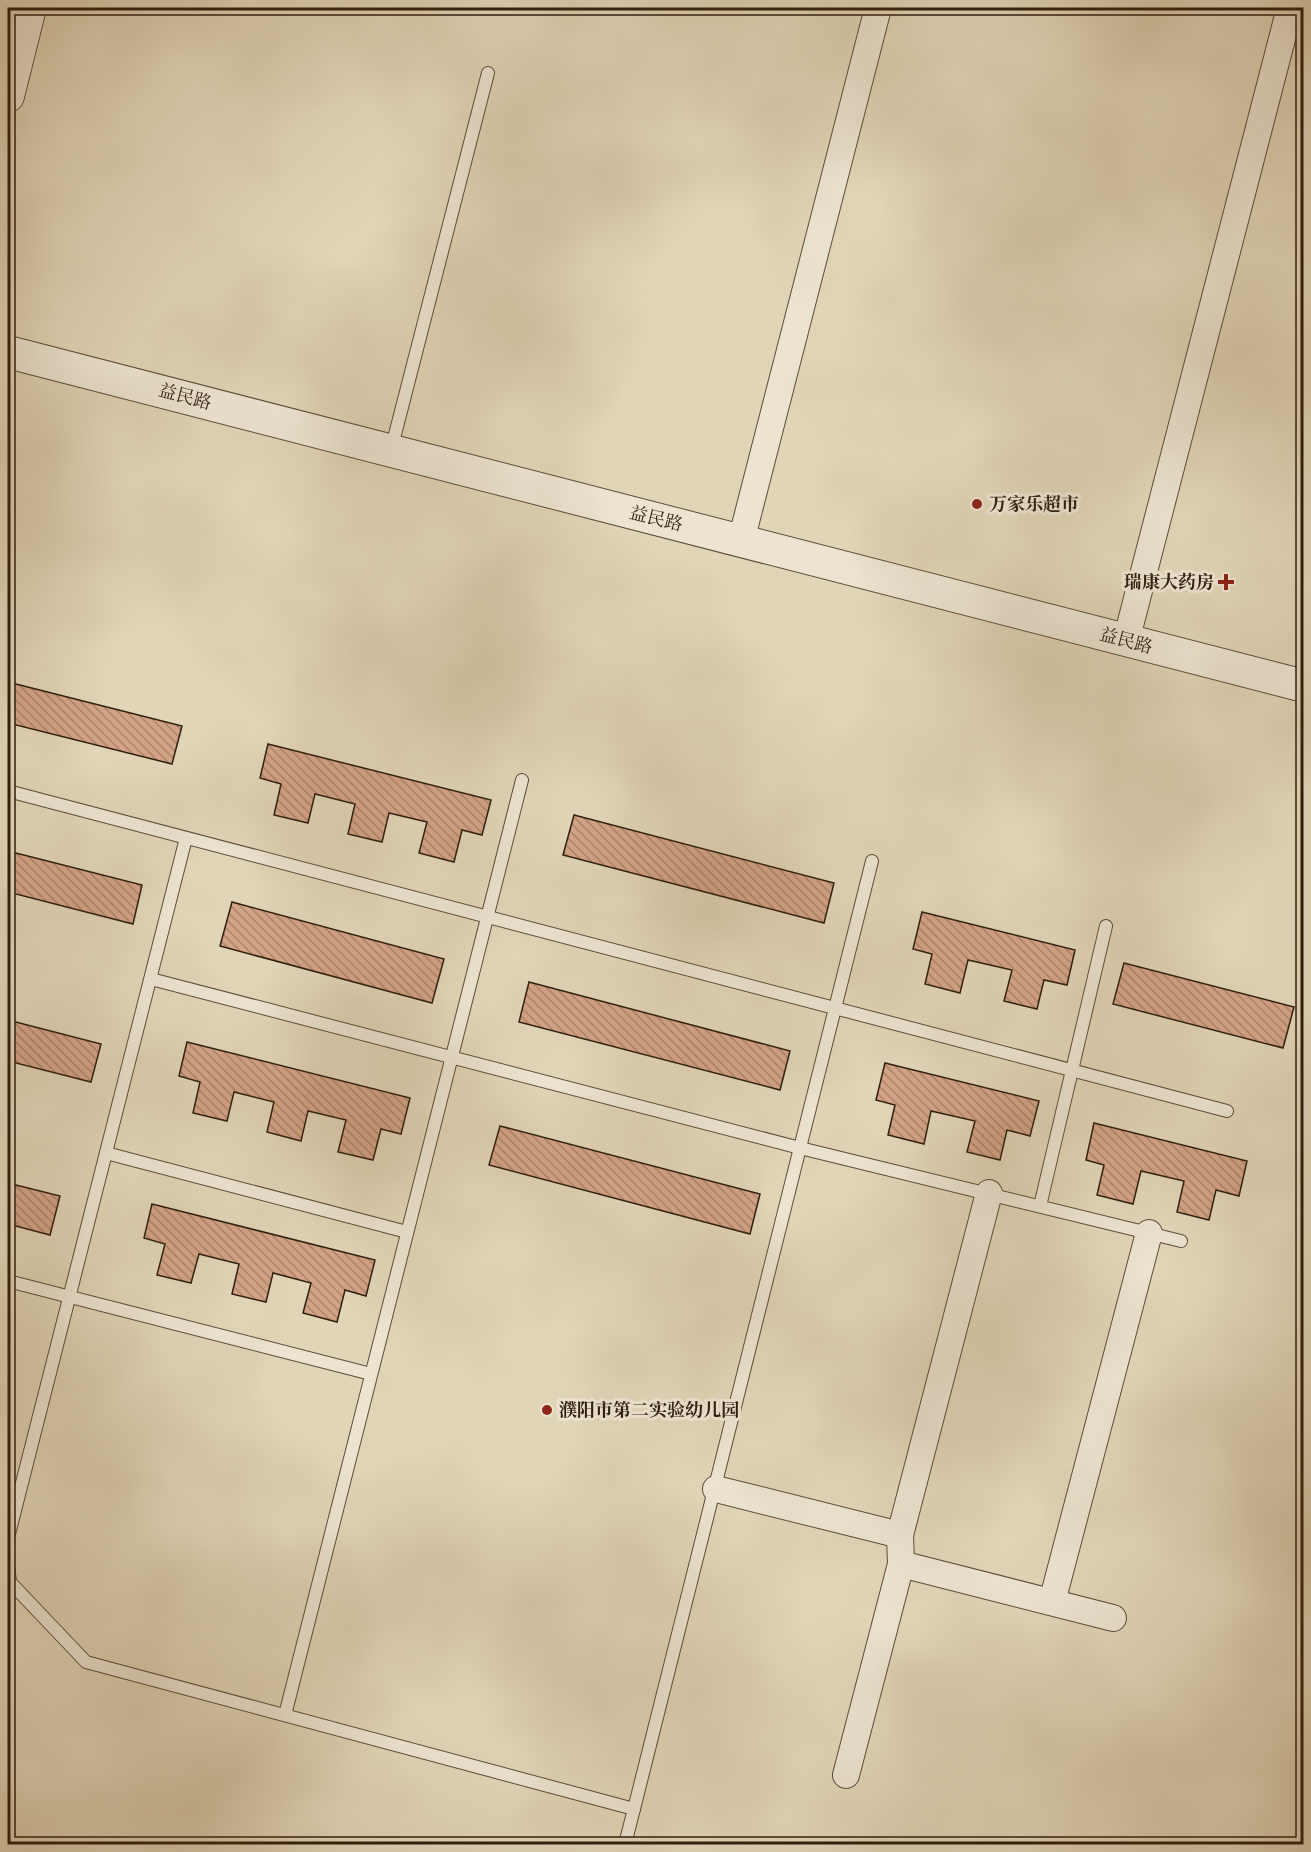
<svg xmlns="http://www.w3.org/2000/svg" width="1311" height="1852" font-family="'IM FELL Double Pica','Noto Serif SC',serif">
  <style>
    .building { fill: url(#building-back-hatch); stroke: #2f1e0e; stroke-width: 1.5 }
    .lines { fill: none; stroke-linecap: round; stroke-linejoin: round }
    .service-casing { stroke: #5c4c38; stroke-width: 14 }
    .minor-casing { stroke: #5c4c38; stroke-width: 28 }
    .tertiary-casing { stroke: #5c4c38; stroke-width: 34 }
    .service { stroke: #ece4d1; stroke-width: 12 }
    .minor { stroke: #ece4d1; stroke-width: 26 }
    .tertiary { stroke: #ece4d1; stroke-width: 32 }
    .poi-dot { fill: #8f2418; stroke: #ece4d1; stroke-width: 2 }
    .labels { text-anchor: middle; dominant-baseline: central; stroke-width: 6; stroke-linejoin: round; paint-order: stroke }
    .street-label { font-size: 18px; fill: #2f1e0e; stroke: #ece4d1 }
    .poi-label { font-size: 18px; font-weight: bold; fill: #2f1e0e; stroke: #ece4d1; text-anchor: start }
  </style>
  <defs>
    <pattern id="building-back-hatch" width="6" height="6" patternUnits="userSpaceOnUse" patternTransform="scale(1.5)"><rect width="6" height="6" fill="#d3a386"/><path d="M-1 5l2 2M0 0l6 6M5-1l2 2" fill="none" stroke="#ac846c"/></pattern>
  </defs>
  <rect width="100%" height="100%" fill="#e1d5b8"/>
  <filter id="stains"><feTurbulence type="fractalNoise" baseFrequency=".00333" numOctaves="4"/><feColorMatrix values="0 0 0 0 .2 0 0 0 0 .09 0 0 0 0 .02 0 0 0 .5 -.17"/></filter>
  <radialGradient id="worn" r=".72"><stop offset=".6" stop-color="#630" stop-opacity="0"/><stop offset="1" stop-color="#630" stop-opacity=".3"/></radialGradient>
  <g class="building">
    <path d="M8,682L182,726L172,764L8,723Z"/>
    <path d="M268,744L491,800L482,835L462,830L454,862L419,853L427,822L389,813L382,842L348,834L355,804L315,794L308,823L274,815L281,784L260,778Z"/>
    <path d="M574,815L834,883L824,923L563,855Z"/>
    <path d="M8,851L142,885L133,924L8,892Z"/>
    <path d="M232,902L444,959L432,1003L220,946Z"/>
    <path d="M922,912L1075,950L1067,985L1044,980L1037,1009L1004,1001L1012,970L968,960L960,993L925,984L932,954L913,949Z"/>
    <path d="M1124,963L1294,1007L1283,1048L1113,1004Z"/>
    <path d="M529,982L790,1051L780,1090L519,1022Z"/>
    <path d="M8,1020L101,1044L91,1082L8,1061Z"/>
    <path d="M187,1042L410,1098L401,1134L381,1129L373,1160L338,1152L346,1120L308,1111L301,1141L267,1132L274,1102L234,1092L227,1121L193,1113L200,1082L179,1076Z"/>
    <path d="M885,1063L1039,1101L1030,1136L1007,1130L1000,1160L967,1152L975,1121L931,1111L924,1144L888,1135L895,1105L876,1100Z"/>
    <path d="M1094,1123L1247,1161L1239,1196L1216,1190L1209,1220L1177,1212L1184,1181L1141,1171L1133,1204L1097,1195L1104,1165L1086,1160Z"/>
    <path d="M500,1126L760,1194L750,1234L489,1165Z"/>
    <path d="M8,1183L60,1196L50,1235L8,1224Z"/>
    <path d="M152,1204L375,1260L366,1296L345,1290L337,1322L303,1313L311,1283L273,1273L266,1302L232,1294L239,1264L199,1254L191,1283L157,1275L165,1244L144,1238Z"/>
  </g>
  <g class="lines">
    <defs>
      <g id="service">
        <path d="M391,450L488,73"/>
        <path d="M8,791L1227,1111"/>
        <path d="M151,979L800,1148L1181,1241"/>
        <path d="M106,1153L407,1232"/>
        <path d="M1040,1206L1106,926"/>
        <path d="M8,1281L371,1374"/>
        <path d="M8,1538L186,838"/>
        <path d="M8,1565L10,1582L86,1662L634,1809L625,1844"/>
        <path d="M285,1715L522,780"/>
        <path d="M634,1809L872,861"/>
      </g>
      <g id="minor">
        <path d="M741,541L878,8"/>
        <path d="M1126,641L1290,8"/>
        <path d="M716,1489L900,1535"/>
        <path d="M901,1564L1113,1618"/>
        <path d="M1052,1602L1149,1233"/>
        <path d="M846,1775L901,1564L900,1535L989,1193"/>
      </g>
      <g id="tertiary">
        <path d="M8,96L30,8"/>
        <path d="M8,352L1304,686"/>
      </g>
    </defs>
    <use href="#service" class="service-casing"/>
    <use href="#minor" class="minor-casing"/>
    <use href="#tertiary" class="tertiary-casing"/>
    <use href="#service" class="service"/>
    <use href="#minor" class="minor"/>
    <use href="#tertiary" class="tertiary"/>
  </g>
  <g class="poi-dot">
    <circle cx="977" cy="504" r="6"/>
    <path d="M1223 573h6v6h6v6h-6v6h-6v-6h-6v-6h6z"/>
    <circle cx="547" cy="1410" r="6"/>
  </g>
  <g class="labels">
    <g class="street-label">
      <text transform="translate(185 397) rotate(15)">益民路</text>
      <text transform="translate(656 519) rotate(14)">益民路</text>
      <text transform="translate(1126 641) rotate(15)">益民路</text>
    </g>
    <g class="poi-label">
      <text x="989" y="504">万家乐超市</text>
      <text x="1214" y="582" text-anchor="end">瑞康大药房</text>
      <text x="559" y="1410">濮阳市第二实验幼儿园</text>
    </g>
  </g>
  <rect width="1311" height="1852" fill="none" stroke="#e1d5b8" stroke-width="30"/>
  <rect x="9" y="9" width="1293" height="1834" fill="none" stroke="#2f1e0e" stroke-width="3"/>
  <rect x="15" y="15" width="1281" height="1822" fill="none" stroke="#2f1e0e" stroke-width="1.5"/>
  <rect width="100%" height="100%" filter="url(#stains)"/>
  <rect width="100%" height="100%" fill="url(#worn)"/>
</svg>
